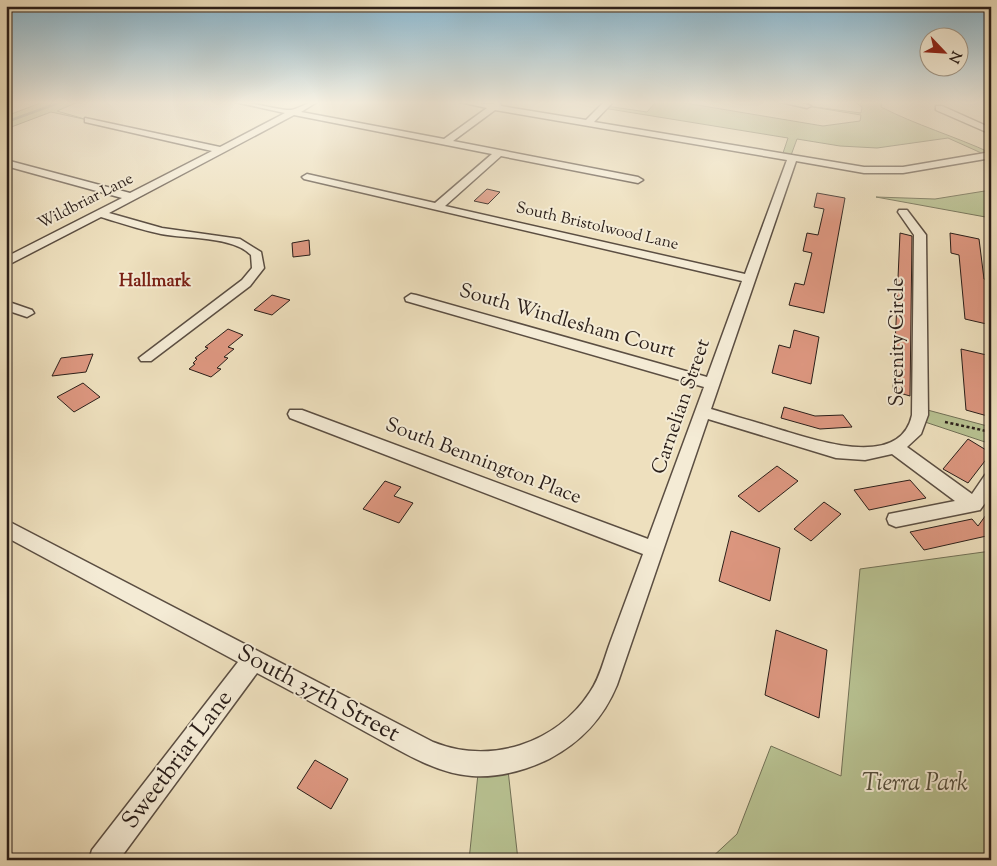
<svg xmlns="http://www.w3.org/2000/svg" width="997" height="866" font-family="'Sorts Mill Goudy',serif">
  <style>
    .green { fill: #b8c292; stroke: #717056 }
    .lines { fill: none; stroke-linecap: round; stroke-linejoin: round }
    .stream { stroke: #6d7d74; stroke-width: 2.5 }
    .building { fill: #dd9780; stroke: #2a1e19 }
    .minor-casing { stroke: #5b4e42; stroke-width: 3 }
    .path { stroke: #2a1e19; stroke-width: 2.5; stroke-dasharray: 3 2.5; stroke-linecap: butt }
    .minor { fill: #f4ebd5; fill-rule: evenodd }
    .labels { text-anchor: middle; dominant-baseline: central; stroke-width: 4; stroke-linejoin: round; paint-order: stroke }
    .far-street-label { font-size: 16px; fill: #2a1e19; stroke: #f4ebd5 }
    .far-neighbourhood-label { font-size: 18px; font-weight: bold; fill: #7a1f14; stroke: #f4ebd5 }
    .street-label { font-size: 20px; fill: #2a1e19; stroke: #f4ebd5 }
    .near-street-label { font-size: 24px; fill: #2a1e19; stroke: #f4ebd5 }
    .near-park-label { font-size: 24px; font-style: italic; fill: #554f3d; stroke: #f4ebd5 }
  </style>
  <rect width="100%" height="100%" fill="#eee0be"/>
  <filter id="stains"><feTurbulence type="fractalNoise" baseFrequency=".004" numOctaves="4"/><feColorMatrix values="0 0 0 0 .2 0 0 0 0 .09 0 0 0 0 .02 0 0 0 .5 -.17"/></filter>
  <radialGradient id="worn" r=".72"><stop offset=".6" stop-color="#630" stop-opacity="0"/><stop offset="1" stop-color="#630" stop-opacity=".3"/></radialGradient>
  <g class="green">
    <path d="M43,102H78L57,111L88,120L51,112L6,129V116Z"/>
    <path d="M656,102H679L823,126L860,121L861,115L807,106L861,113L862,107L855,102H882L881,107C916,125 954,136 991,153L988,156L948,138L877,148L840,146L797,139L790,158L782,156L788,138L603,108L606,106L647,112Z"/>
    <path d="M991,190V218L876,197L935,199Z"/>
    <path d="M920,408L991,427V444L919,420Z"/>
    <path d="M991,551V860H709L737,834L771,746L841,776L860,569Z"/>
    <path d="M507,761L518,860H469L479,764Z"/>
  </g>
  <g class="lines">
    <path class="stream" d="M6,122L61,102"/>
  </g>
  <g class="building">
    <path d="M487,189L500,192L488,204L474,201Z"/>
    <path d="M817,193L845,198L824,313L789,305L795,283L804,285L812,253L803,251L807,233L818,235L824,209L814,207Z"/>
    <path d="M900,233L912,236L910,396L893,391Z"/>
    <path d="M950,233L979,239L984,279L991,281V325L965,319L959,255L951,253Z"/>
    <path d="M309,240L310,255L293,257L292,243Z"/>
    <path d="M272,295L290,300L272,315L254,310Z"/>
    <path d="M228,329L243,335L228,347L234,349L224,357L228,358L217,368L221,369L211,377L189,369L195,364L193,363L197,359L195,358L208,348L205,347Z"/>
    <path d="M794,330L819,337L811,384L772,373L779,345L790,348Z"/>
    <path d="M961,349L991,356V417L966,410Z"/>
    <path d="M93,354L86,372L52,376L61,358Z"/>
    <path d="M83,383L100,397L74,412L57,397Z"/>
    <path d="M784,407L815,416L843,415L852,427L820,429L781,418Z"/>
    <path d="M968,439L991,453L968,483L943,469Z"/>
    <path d="M777,466L798,481L759,512L738,496Z"/>
    <path d="M910,480L926,498L869,510L854,490Z"/>
    <path d="M385,481L401,487L394,496L413,503L399,523L363,509Z"/>
    <path d="M824,502L841,514L811,541L794,529Z"/>
    <path d="M991,508V535L924,550L910,532L972,519L978,526Z"/>
    <path d="M731,531L780,548L770,601L719,581Z"/>
    <path d="M776,630L827,650L819,718L765,695Z"/>
    <path d="M315,760L348,779L331,809L297,788Z"/>
  </g>
  <g class="lines">
    <defs>
      <g id="minor">
        <path d="M235,102C254,102 276,110 291,110C299,109 306,102 317,102L301,112L444,139L487,108L460,102L492,104L500,102L501,106L586,120L604,102H613L594,122L864,167H903L991,152V158L903,173H864L796,161L711,409C734,416 756,422 778,429C813,439 900,471 912,415L914,235L898,212L899,210H907L926,235L928,415L921,434L907,447L972,494L985,475L991,473V495L980,510L896,527L889,524L887,519L889,514L955,501L892,454L865,460L836,458L708,419L617,685C603,719 581,742 549,759C526,770 499,778 472,776C433,773 398,749 364,731C328,711 293,692 257,673L119,860H89L92,850L238,662L6,537V520L433,742C490,765 556,744 590,692C600,678 604,659 610,643C621,613 632,584 643,554L290,418L288,414L290,410H302L648,539L704,387L406,301L405,298L411,294L416,295L707,377L742,281L304,179L302,177L307,174L435,203L492,154L294,115L109,213L162,228L240,239L261,252L264,268L250,286L151,361H141L139,358L242,280L252,268L251,255C233,236 186,239 161,234C141,230 121,223 101,217L6,266V257L122,198L6,166V160L130,193L212,151L85,122V118L220,147L285,113ZM495,110L787,160L745,274L445,206L501,156L638,183L643,180L638,177L453,141Z"/>
        <path d="M780,102H799L811,106L807,108Z"/>
        <path d="M936,106H942L991,128V134L936,110Z"/>
        <path d="M6,301L32,310L34,313L27,317L6,310Z"/>
      </g>
    </defs>
    <use href="#minor" class="minor-casing"/>
    <path class="path" d="M945,422L991,432"/>
    <use href="#minor" class="minor"/>
  </g>
  <linearGradient id="sky" x2="0" y2="1"><stop stop-color="#88b8d2"/><stop offset="0.46" stop-color="#f7f1e2"/><stop offset="1" stop-color="#f7f1e2" stop-opacity="0"/></linearGradient>
  <rect width="997" height="223" fill="url(#sky)"/>
  <g class="labels">
    <g class="far-street-label">
      <text transform="translate(86 202) rotate(-27)">Wildbriar Lane</text>
      <text transform="translate(597 227) rotate(13)">South Bristolwood Lane</text>
    </g>
    <g class="far-neighbourhood-label">
      <text x="155" y="282">Hallmark</text>
    </g>
    <g class="street-label">
      <text transform="translate(567 322) rotate(16)">South Windlesham Court</text>
      <text transform="translate(898 342) rotate(-90)">Serenity Circle</text>
      <text transform="translate(682 407) rotate(-71)">Carnelian Street</text>
      <text transform="translate(483 462) rotate(21)">South Bennington Place</text>
    </g>
    <g class="near-street-label">
      <text transform="translate(318 694) rotate(28)">South 37th Street</text>
      <text transform="translate(178 760) rotate(-53)">Sweetbriar Lane</text>
    </g>
    <g class="near-park-label">
      <text x="915" y="784">Tierra Park</text>
    </g>
  </g>
  <rect width="997" height="866" fill="none" stroke="#eee0be" stroke-width="25"/>
  <rect x="8" y="8" width="982" height="851" fill="none" stroke="#2a1e19" stroke-width="2.5"/>
  <rect x="12" y="12" width="972" height="841" fill="none" stroke="#2a1e19"/>
  <g transform="translate(944 52) rotate(115)"><circle r="24" fill="#f4ebd5" stroke="#a3998a"/>
  <path d="M0-4L9 19L0 12L-9 19Z" fill="#8f2418"/>
  <text y="-8" font-size="14" font-weight="bold" text-anchor="middle" fill="#2a1e19">N</text>
  </g>
  <rect width="100%" height="100%" filter="url(#stains)"/>
  <rect width="100%" height="100%" fill="url(#worn)"/>
</svg>
